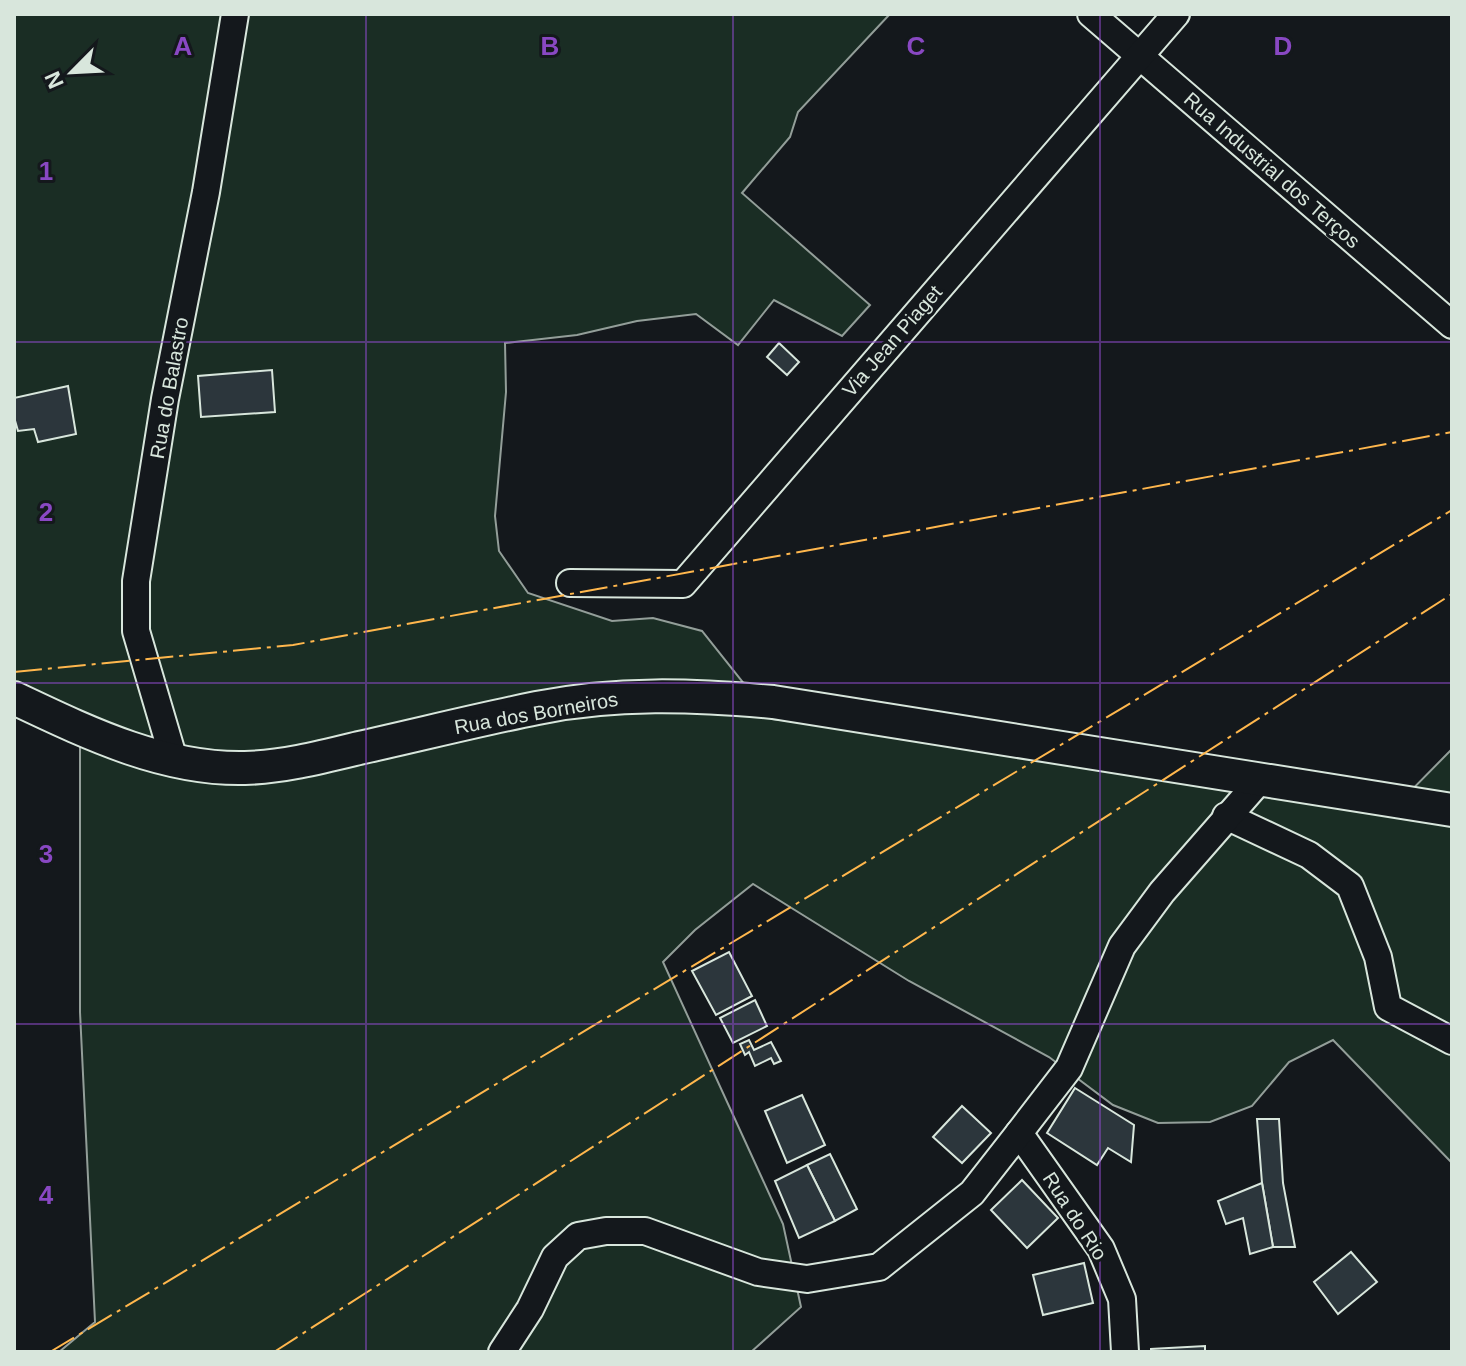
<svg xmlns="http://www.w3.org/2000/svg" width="1466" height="1366" font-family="Helvetica,sans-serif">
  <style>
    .green { fill: #1a2d24; stroke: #939e99; stroke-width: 2 }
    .building { fill: #2c363c; stroke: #d8e6dc; stroke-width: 2 }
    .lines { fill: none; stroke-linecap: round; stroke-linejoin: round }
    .minor-casing { stroke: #d8e6dc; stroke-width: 30 }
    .tertiary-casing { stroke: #d8e6dc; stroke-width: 36 }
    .minor { stroke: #14181c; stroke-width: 26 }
    .tertiary { stroke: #14181c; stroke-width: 32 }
    .power { stroke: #ffb74d; stroke-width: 2; stroke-dasharray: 28 6 4 6; stroke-linecap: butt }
    .grid { fill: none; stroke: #8948c3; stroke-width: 2; stroke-opacity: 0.55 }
    .labels { text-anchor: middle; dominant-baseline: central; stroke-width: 6; stroke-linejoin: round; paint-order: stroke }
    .street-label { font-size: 20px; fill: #d8e6dc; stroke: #14181c }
    .grid-label { font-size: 26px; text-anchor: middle; font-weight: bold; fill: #8948c3; stroke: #14181c; stroke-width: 6; stroke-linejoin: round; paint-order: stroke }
  </style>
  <rect width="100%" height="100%" fill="#14181c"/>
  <path class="green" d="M14,14H890L798,112L790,137L742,193L870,305L842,336L774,300L738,345L696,314L637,321L577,335L505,343L506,392L495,516L499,551L528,593L612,621L653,618L702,631L772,719L1185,760L1390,812L1452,749V1163L1333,1040L1289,1062L1252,1106L1210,1122L1158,1123L1113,1105L1049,1057L909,981L753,884L695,930L663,962L783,1224L801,1307L751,1352H59L95,1322L80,1012V725L14,684Z"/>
  <g class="building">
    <path d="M779,343L799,362L787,375L767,357Z"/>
    <path d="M272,370L275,412L201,417L198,376Z"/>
    <path d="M68,386L76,434L38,442L34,429L18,431L14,417V398Z"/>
    <path d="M729,952L752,996L716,1015L692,971Z"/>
    <path d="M755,1000L767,1026L733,1043L720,1018Z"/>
    <path d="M749,1040L754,1050L771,1042L781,1061L774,1064L771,1058L755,1066L749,1052L745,1055L740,1044Z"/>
    <path d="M1075,1088L1134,1125L1131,1162L1108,1148L1097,1165L1047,1133Z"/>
    <path d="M802,1095L825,1145L787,1163L765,1111Z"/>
    <path d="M962,1106L991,1133L962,1163L933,1137Z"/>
    <path d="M1257,1119H1279L1283,1183L1295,1247H1273L1262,1183Z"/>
    <path d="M830,1154L857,1209L835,1221L807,1165Z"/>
    <path d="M807,1165L835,1221L799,1238L775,1181Z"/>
    <path d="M1022,1180L1058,1218L1027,1248L991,1210Z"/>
    <path d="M1262,1183L1273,1247L1250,1254L1243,1218L1226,1224L1218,1201Z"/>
    <path d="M1351,1252L1377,1282L1338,1314L1314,1282Z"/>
    <path d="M1084,1263L1093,1303L1043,1315L1033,1275Z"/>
    <path d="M1205,1346V1352H1151V1349Z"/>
  </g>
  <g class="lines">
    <defs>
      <g id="minor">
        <path d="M1091,14L1452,325"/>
        <path d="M570,583L683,584L1176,14"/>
        <path d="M174,760L136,631V581L165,399L206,192L235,14"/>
        <path d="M1226,816L1309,855L1350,886L1378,957L1388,1007L1452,1041"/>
        <path d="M1019,1133L1101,1249L1122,1299L1125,1352"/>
        <path d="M502,1352L530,1309L555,1257L578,1236L606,1231H645L758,1272L807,1279L879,1267L972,1193L1019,1133L1069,1068L1122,946L1162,892L1260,780"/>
      </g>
      <path id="tertiary" d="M14,698C86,732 163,770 245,768C283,767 322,757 359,748C418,735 477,720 537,708C616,692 694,695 773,702L1452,810"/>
    </defs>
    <use href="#minor" class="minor-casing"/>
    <use href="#tertiary" class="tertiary-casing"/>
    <use href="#minor" class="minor"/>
    <use href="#tertiary" class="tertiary"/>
    <g class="power">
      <path d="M14,672L293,645L1452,432"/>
      <path d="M50,1352L1452,510"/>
      <path d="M274,1352L1452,594"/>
    </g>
  </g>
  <path class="grid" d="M366,14V1352M733,14V1352M1100,14V1352M14,342H1452M14,683H1452M14,1024H1452"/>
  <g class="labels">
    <g class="street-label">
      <text transform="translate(1272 170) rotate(41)">Rua Industrial dos Terços</text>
      <text transform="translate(892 341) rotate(-49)">Via Jean Piaget</text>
      <text transform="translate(169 388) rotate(-80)">Rua do Balastro</text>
      <text transform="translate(536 713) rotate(-10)">Rua dos Borneiros</text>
      <text transform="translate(1075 1216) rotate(57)">Rua do Rio</text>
    </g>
  </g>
  <g class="grid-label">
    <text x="183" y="55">A</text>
    <text x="550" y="55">B</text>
    <text x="916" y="55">C</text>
    <text x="1283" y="55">D</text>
    <text x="46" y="180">1</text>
    <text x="46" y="521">2</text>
    <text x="46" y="863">3</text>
    <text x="46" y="1204">4</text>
  </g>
  <rect width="1466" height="1366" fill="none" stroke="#d8e6dc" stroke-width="32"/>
  <g transform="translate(72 72) rotate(246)" stroke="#14181c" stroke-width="6" paint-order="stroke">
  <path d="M0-6L14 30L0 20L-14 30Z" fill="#d8e6dc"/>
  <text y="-12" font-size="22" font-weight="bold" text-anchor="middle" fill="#d8e6dc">N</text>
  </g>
</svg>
